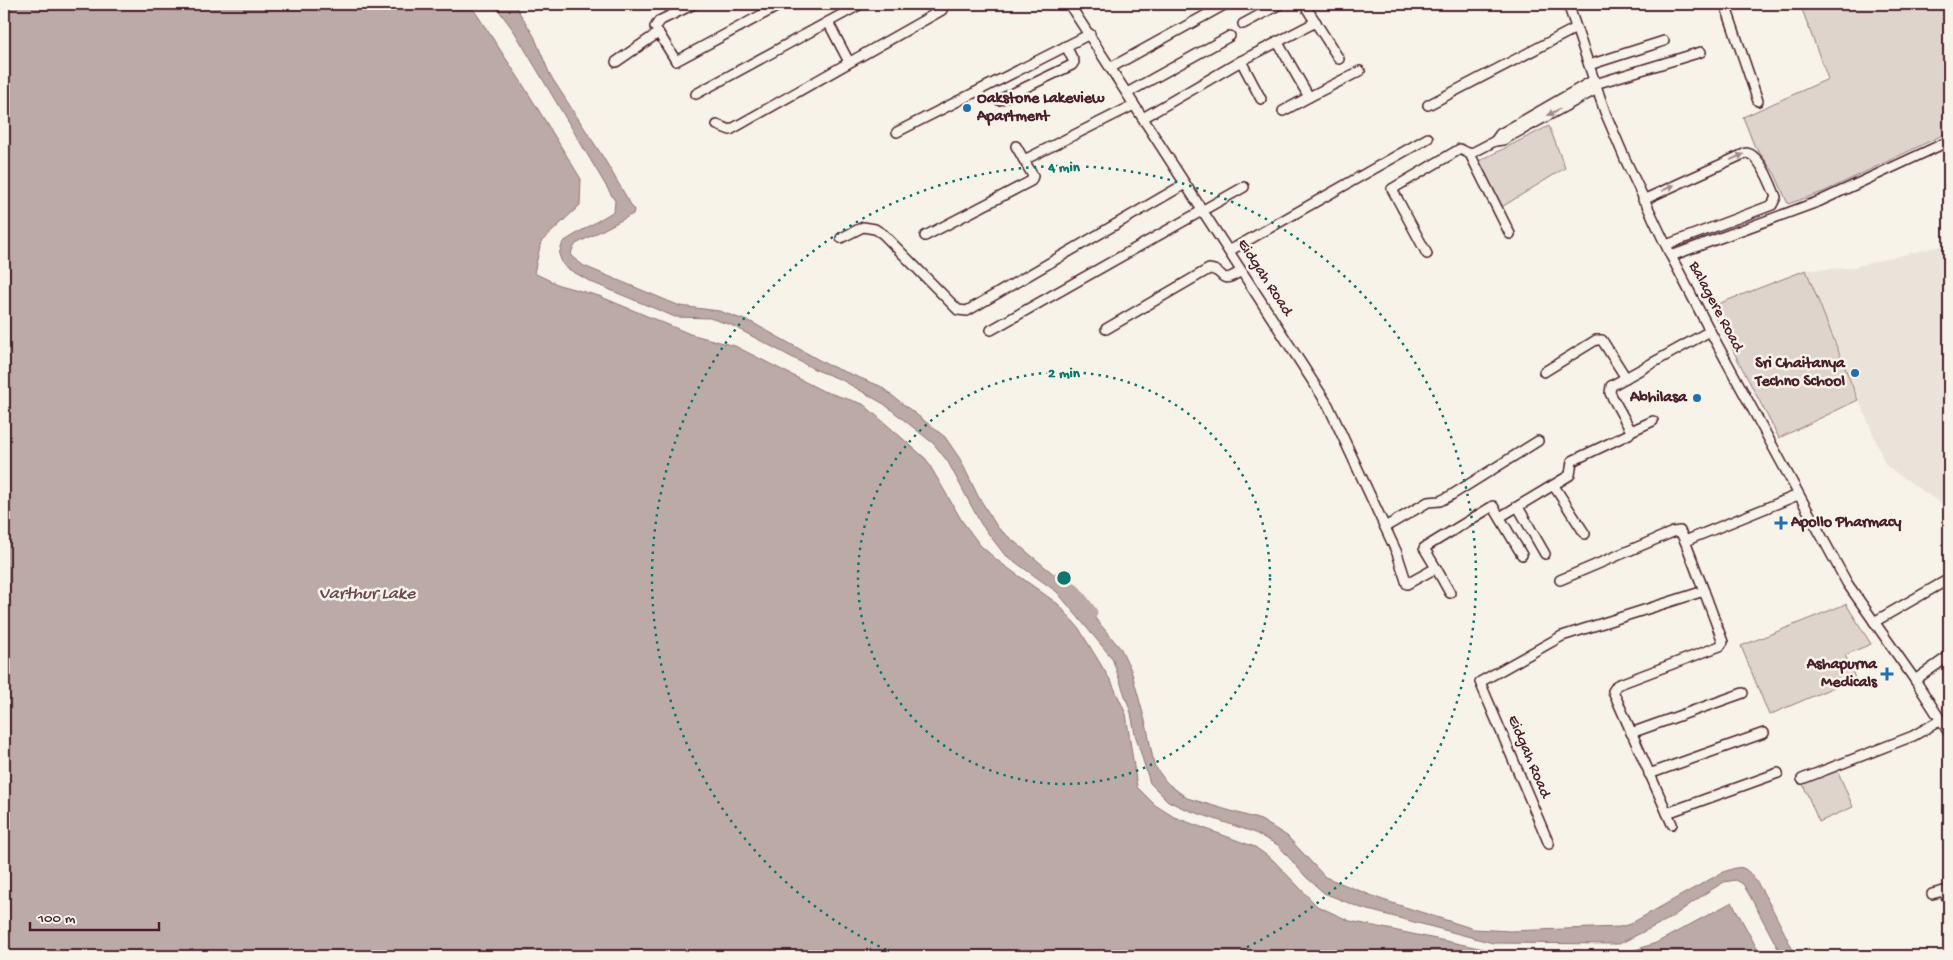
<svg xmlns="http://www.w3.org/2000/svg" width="1953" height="960" font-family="'Gochi Hand',sans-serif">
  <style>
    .built { fill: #eae3da }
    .green { fill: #ded4cc; stroke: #947a7c }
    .water { fill: #bcaaa7; stroke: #8e7275 }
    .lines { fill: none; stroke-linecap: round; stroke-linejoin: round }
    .river { stroke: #bcaaa7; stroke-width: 15 }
    .minor-casing { stroke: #4a1f2b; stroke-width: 12 }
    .minor { stroke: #f7f3e8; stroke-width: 9 }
    .oneway { fill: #a0898a }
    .ring { fill: none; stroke: #0f766e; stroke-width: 2.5; stroke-dasharray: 2.5 5 }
    .poi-dot { fill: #1f6fb2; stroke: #f7f3e8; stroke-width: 2 }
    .labels { text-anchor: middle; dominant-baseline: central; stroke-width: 5; stroke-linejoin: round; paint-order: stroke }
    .poi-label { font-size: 16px; font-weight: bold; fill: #4a1f2b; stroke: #f7f3e8; text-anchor: end }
    .street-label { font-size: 16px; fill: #4a1f2b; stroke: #f7f3e8 }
    .water-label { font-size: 18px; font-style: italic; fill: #6c4950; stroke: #f7f3e8 }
    .centre { fill: #0f766e; stroke: #f7f3e8; stroke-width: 2.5 }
    .ring-label { font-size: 15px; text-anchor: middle; font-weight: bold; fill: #0f766e; stroke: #f7f3e8; stroke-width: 5; stroke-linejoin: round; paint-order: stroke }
  </style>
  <rect width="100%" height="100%" fill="#f7f3e8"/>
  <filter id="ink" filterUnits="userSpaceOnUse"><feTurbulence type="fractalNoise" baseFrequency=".02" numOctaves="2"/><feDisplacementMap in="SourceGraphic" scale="10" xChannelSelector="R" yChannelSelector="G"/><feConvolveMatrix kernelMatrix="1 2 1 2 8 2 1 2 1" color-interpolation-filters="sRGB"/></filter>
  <g filter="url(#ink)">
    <path class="built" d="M1949,244V509L1886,466L1806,270L1849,268Z"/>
    <g class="green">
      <path d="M1800,4H1949V132L1823,192L1788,204L1775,174L1754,145L1743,117L1828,79Z"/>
      <path d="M1549,126L1565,168L1500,208L1475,163Z"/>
      <path d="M1806,270L1858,400L1779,438L1710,307Z"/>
      <path d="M1846,604L1871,644L1845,655L1855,678L1769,715L1741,646Z"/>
      <path d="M1836,767L1853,807L1819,822L1802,782Z"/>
    </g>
    <g class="water">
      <path d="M8,4H470L520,80L581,179L580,205L541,242L534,273L559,285L599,296L690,334L735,346L823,391L863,404L926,459L962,521L980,545L998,561L1058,604L1078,627L1112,683L1126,714L1137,787L1155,805L1174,817L1255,847L1273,860L1317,906L1350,921L1503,953H1626L1656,943L1732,902L1761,956H4V8Z"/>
      <path d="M494,4H514L534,36L550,75L603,157L634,210L633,214L576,244L572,250L571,256L584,266L680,306L719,311L753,323L828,365L880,386L945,437L960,459L978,496L998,528L1068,586L1121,649L1131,670L1147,728L1154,765L1167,783L1187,798L1261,820L1287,836L1325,877L1383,900L1474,929L1510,931L1620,927L1630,924L1723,872C1730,870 1739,865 1745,869C1759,877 1787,939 1796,956H1782L1751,898L1743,884L1736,880L1724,882L1706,893L1669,919L1619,944L1493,943L1361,908L1324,893L1306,877L1278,845L1253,832L1185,809L1168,801L1150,783L1135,734L1131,713L1112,658L1057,592L1004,554L981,524L948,462L934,444L884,404L842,380L814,369L731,325L710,318L675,317L591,282L565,267L562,263L559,254L563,242L614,211L615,201L514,31Z"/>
    </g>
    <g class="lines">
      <path class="river" d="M1059,579L1075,593L1090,613"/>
      <defs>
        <g id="minor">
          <path d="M694,4L659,21L655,27L676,61L782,4"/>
          <path d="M1069,4L1328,405L1397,553L1407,584L1436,568L1424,548L1493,506L1522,555"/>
          <path d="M1304,4L1339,59"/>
          <path d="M1568,4L1605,112L1625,159L1671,256L1710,331L1847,583L1915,680L1949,733"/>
          <path d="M1725,4L1758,101"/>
          <path d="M828,22L849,62"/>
          <path d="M1243,24L1280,4"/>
          <path d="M1277,41L1309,97L1360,71"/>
          <path d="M1241,61L1261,99"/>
          <path d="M616,62L658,33"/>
          <path d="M1589,65L1664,41"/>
          <path d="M1110,68L1226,4"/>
          <path d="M1594,80L1500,134L1495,141L1503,140L1597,89"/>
          <path d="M1595,84L1701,52"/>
          <path d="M1127,93L1230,36"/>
          <path d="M696,94L861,4"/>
          <path d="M999,100L1072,65L1074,62L1066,46"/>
          <path d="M1428,105L1576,28"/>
          <path d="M1283,111L1309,97"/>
          <path d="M1143,118L1241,61L1316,22"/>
          <path d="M717,125L730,130L942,10L938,4"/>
          <path d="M897,132L1090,34"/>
          <path d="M1470,154L1495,141"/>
          <path d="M1024,160L1134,105"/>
          <path d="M1643,200L1746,153C1760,154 1771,185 1776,197L1772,205L1666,245"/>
          <path d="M925,236L1031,181L1033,176L1016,146"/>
          <path d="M841,238L863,227L875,229L883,234L958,310L967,311L1185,184"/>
          <path d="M1229,251L1428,138"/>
          <path d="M1427,254L1392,189L1460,149L1470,154L1510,234"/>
          <path d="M1671,256L1820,201L1947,142"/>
          <path d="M1106,329L1209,269C1227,270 1217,287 1241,271"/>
          <path d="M991,330L1244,187"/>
          <path d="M1544,372L1596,340H1602L1626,378"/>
          <path d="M1631,431L1653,421"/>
          <path d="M1554,486L1585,534"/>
          <path d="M1518,507L1545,554"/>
          <path d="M1500,517L1570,475L1572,461L1629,434L1631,431L1610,393L1611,386L1710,331"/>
          <path d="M1385,527L1428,502L1440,501L1450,496L1538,441"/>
          <path d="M1436,568L1450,593"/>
          <path d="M1560,580L1673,532L1680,531L1685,541L1798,495"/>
          <path d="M1874,622L1949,579"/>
          <path d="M1915,680L1949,656"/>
          <path d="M1631,733L1743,693"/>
          <path d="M1649,774L1764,733"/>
          <path d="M1802,779L1913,736L1941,720"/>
          <path d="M1667,813L1778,773"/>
          <path d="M1672,824L1613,691L1617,685L1720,646L1723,642L1704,591"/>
          <path d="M1549,844L1480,682L1562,636L1704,591L1685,541"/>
          <path d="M1932,894L1943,891L1949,901"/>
        </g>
      </defs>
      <use href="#minor" class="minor-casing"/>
      <use href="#minor" class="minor"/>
    </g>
    <defs><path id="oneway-solid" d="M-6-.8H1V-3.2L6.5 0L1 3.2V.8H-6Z" transform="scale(1.25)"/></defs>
    <g class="oneway">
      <use href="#oneway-solid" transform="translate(1554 112) rotate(151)"/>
      <use href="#oneway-solid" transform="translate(1737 157) rotate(-24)"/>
      <use href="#oneway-solid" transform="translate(1668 188) rotate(-25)"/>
    </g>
  </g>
  <g class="ring">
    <circle cx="1064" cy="578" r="206"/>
    <path d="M900 956A412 412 0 1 1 1228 956"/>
  </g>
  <g class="poi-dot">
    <circle cx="967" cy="108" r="5"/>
    <circle cx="1855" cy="373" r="5"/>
    <circle cx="1697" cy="398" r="5"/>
    <path d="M1778.5 515.5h5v5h5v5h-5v5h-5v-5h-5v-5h5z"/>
    <path d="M1884.5 666.5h5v5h5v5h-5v5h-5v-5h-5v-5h5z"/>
  </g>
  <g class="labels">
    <g class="poi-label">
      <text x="977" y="99" text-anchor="start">Oakstone Lakeview<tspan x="977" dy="18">Apartment</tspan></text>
      <text x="1845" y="364">Sri Chaitanya<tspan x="1845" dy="18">Techno School</tspan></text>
      <text x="1687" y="398">Abhilasa</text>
      <text x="1791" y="523" text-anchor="start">Apollo Pharmacy</text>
      <text x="1877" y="665">Ashapurna<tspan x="1877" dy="18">Medicals</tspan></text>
    </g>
    <g class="street-label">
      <text transform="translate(1264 278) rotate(57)">Eidgah Road</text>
      <text transform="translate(1715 307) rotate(62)">Balagere Road</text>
      <text transform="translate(1528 757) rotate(67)">Eidgah Road</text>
    </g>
    <g class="water-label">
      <text x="367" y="594">Varthur Lake</text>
    </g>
  </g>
  <circle cx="1064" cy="578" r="8" class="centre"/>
  <g class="ring-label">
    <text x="1064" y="171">4 min</text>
    <text x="1064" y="377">2 min</text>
  </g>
  <rect width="1953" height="960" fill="none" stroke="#f7f3e8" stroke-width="20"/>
  <rect x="10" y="10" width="1933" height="940" fill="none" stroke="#4a1f2b" stroke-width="2" filter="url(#ink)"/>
  <path d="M30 922v8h129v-8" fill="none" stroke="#4a1f2b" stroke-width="2.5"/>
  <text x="38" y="922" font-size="15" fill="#4a1f2b" stroke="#f7f3e8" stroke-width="4" paint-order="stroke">100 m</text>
</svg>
